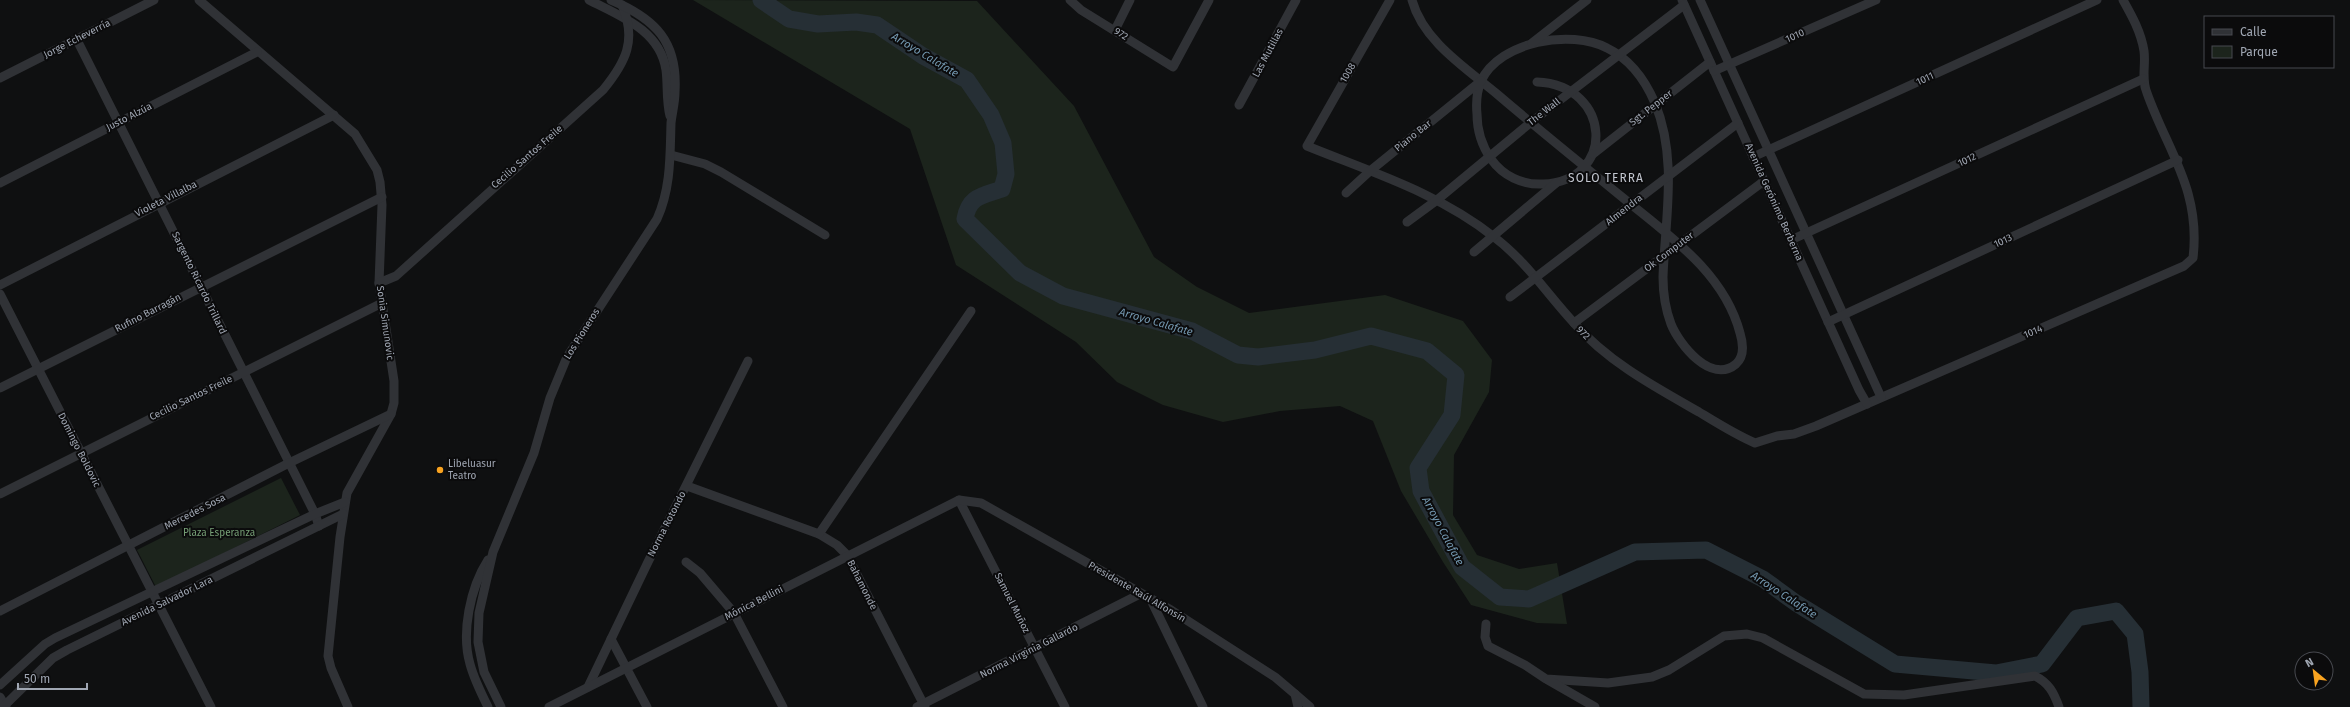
<svg xmlns="http://www.w3.org/2000/svg" width="2350" height="707" font-family="'Fira Sans',sans-serif">
  <style>
    .green { fill: #1c241c }
    .lines { fill: none; stroke-linecap: round; stroke-linejoin: round }
    .river { stroke: #262f35; stroke-width: 17 }
    .minor { stroke: #303236; stroke-width: 9 }
    .poi-dot { fill: #f9a320; stroke: #0b0b0c; stroke-width: 1.5 }
    .labels { text-anchor: middle; dominant-baseline: central; stroke-width: 4; stroke-linejoin: round; paint-order: stroke }
    .street-label { font-size: 10px; fill: #a0a7b3; stroke: #0b0b0c }
    .poi-label { font-size: 10px; fill: #a0a7b3; stroke: #0b0b0c; text-anchor: start }
    .park-label { font-size: 10px; fill: #769f76; stroke: #0b0b0c }
    .water-label { font-size: 11px; font-style: italic; fill: #7498b0; stroke: #0b0b0c }
    .quarter-label { font-size: 12px; letter-spacing: 1px; fill: #c1c5ce; stroke: #0b0b0c }
  </style>
  <rect width="100%" height="100%" fill="#0f1011"/>
  <g class="green">
    <path d="M693,0L977,1L1074,106L1154,257L1197,287L1249,313L1385,295L1463,321L1492,360L1489,392L1454,455L1453,515L1477,555L1519,569L1557,563L1567,624L1537,623L1471,605L1443,562L1401,491L1373,421L1340,406L1280,411L1223,422L1163,405L1117,382L1076,342L956,265L910,129Z"/>
    <path d="M281,478L300,515L156,587L137,550Z"/>
  </g>
  <g class="lines">
    <path class="river" d="M761,0L789,19L818,24L856,22L877,25L923,56L967,80L991,115L1003,143L1006,174L1002,189C982,196 969,196 965,219L1020,273L1063,296L1192,331L1238,355L1258,357L1315,350L1371,336L1427,351L1456,375L1452,415L1418,468L1421,491L1462,567L1500,597L1529,599L1635,552L1706,550L1763,579L1796,603L1895,664L1996,673L2042,664L2077,618L2116,611L2135,634L2140,672L2141,707"/>
    <g class="minor">
      <path d="M199,0L355,134L377,170L380,182L382,205L379,283L394,381V403L391,414L347,493L340,537L328,656L331,668L348,707"/>
      <path d="M589,0C620,16 660,30 666,70C668,85 666,100 670,116"/>
      <path d="M1070,0L1081,10L1173,67L1209,0"/>
      <path d="M1390,0L1307,146C1371,172 1439,193 1494,237C1526,261 1547,294 1574,323C1608,362 1655,387 1699,412C1717,423 1736,435 1755,443L1777,436L1794,434L1816,426L2184,266L2193,258C2201,190 2168,152 2147,93C2141,79 2146,65 2144,51C2141,32 2132,16 2123,0"/>
      <path d="M1412,0C1423,41 1466,68 1497,94C1538,129 1580,163 1622,197C1668,235 1724,272 1740,333C1743,343 1745,356 1736,364C1711,385 1679,344 1671,324C1665,308 1663,293 1663,277C1665,219 1678,159 1655,103C1645,80 1630,59 1607,48C1571,29 1500,41 1481,81C1477,91 1476,104 1477,114C1477,130 1482,146 1491,159C1503,176 1522,185 1543,184C1617,181 1612,85 1537,82"/>
      <path d="M1682,0L1859,390L1867,404"/>
      <path d="M1700,0L1881,397"/>
      <path d="M1115,30L1130,0"/>
      <path d="M77,40L315,514L319,526"/>
      <path d="M1532,43L1587,0"/>
      <path d="M1714,71L1876,0"/>
      <path d="M0,78L154,0"/>
      <path d="M1239,105L1296,0"/>
      <path d="M1593,154L1710,62"/>
      <path d="M671,155L705,164L721,172L825,235"/>
      <path d="M1753,157L2097,0"/>
      <path d="M0,183L257,52"/>
      <path d="M1346,193L1370,171L1481,81"/>
      <path d="M1407,222L1437,200L1530,123L1684,5"/>
      <path d="M1791,240L2143,79"/>
      <path d="M1474,252L1556,183"/>
      <path d="M379,283L396,276L603,90C626,62 637,40 622,5"/>
      <path d="M0,285L334,115"/>
      <path d="M0,294L211,707"/>
      <path d="M1510,297L1738,123"/>
      <path d="M1828,322L2178,160"/>
      <path d="M1574,323L1764,181"/>
      <path d="M0,388L382,197"/>
      <path d="M687,486L819,534L837,545L847,555L925,707"/>
      <path d="M0,494L382,303"/>
      <path d="M959,500L1065,707"/>
      <path d="M819,534L971,311"/>
      <path d="M488,560C470,588 461,633 470,664C474,679 481,693 488,707"/>
      <path d="M686,562L700,573L734,613L783,707"/>
      <path d="M1150,598L1203,707"/>
      <path d="M0,611L289,463L391,414"/>
      <path d="M1486,624L1485,637L1488,646L1525,665L1546,679L1608,683L1652,677L1669,670L1724,636L1747,634L1763,638L1864,694L1904,695L2035,676C2049,683 2054,693 2059,707"/>
      <path d="M611,639L647,707"/>
      <path d="M1548,680L1595,707"/>
      <path d="M0,685L45,644L55,638L315,514L345,502"/>
      <path d="M588,687L648,562L748,361"/>
      <path d="M1295,694L1310,707"/>
      <path d="M0,697L6,707"/>
      <path d="M3,707L53,658L67,650L343,514"/>
      <path d="M501,707L484,672L478,642L479,613L493,552L534,453L550,398L567,357L657,219C671,188 670,156 671,123C672,113 675,103 675,92C678,42 656,19 611,0"/>
      <path d="M549,707L959,500L981,503L1171,610L1275,677L1295,694L1298,707"/>
      <path d="M917,707L1140,594"/>
    </g>
  </g>
  <circle class="poi-dot" cx="440" cy="470" r="4"/>
  <g class="labels">
    <g class="street-label">
      <text transform="translate(1121 34) rotate(32)">972</text>
      <text transform="translate(1795 36) rotate(-24)">1010</text>
      <text transform="translate(77 39) rotate(-27)">Jorge Echeverría</text>
      <text transform="translate(1268 53) rotate(-62)">Las Mutillas</text>
      <text transform="translate(1348 73) rotate(-60)">1008</text>
      <text transform="translate(1925 79) rotate(-25)">1011</text>
      <text transform="translate(1651 108) rotate(-38)">Sgt. Pepper</text>
      <text transform="translate(1544 112) rotate(-38)">The Wall</text>
      <text transform="translate(129 117) rotate(-27)">Justo Alzúa</text>
      <text transform="translate(1413 136) rotate(-39)">Piano Bar</text>
      <text transform="translate(527 157) rotate(-41)">Cecilio Santos Freile</text>
      <text transform="translate(1967 160) rotate(-25)">1012</text>
      <text transform="translate(166 199) rotate(-27)">Violeta Villalba</text>
      <text transform="translate(1774 202) rotate(66)">Avenida Gerónimo Berberna</text>
      <text transform="translate(1624 210) rotate(-38)">Almendra</text>
      <text transform="translate(2003 241) rotate(-25)">1013</text>
      <text transform="translate(1669 252) rotate(-37)">Ok Computer</text>
      <text transform="translate(199 283) rotate(64)">Sargento Ricardo Trillard</text>
      <text transform="translate(148 313) rotate(-27)">Rufino Barragán</text>
      <text transform="translate(385 323) rotate(82)">Sonia Simunovic</text>
      <text transform="translate(2033 332) rotate(-23)">1014</text>
      <text transform="translate(1583 333) rotate(45)">972</text>
      <text transform="translate(582 334) rotate(-58)">Los Pioneros</text>
      <text transform="translate(191 398) rotate(-26)">Cecilio Santos Freile</text>
      <text transform="translate(79 450) rotate(63)">Domingo Boldovic</text>
      <text transform="translate(195 512) rotate(-27)">Mercedes Sosa</text>
      <text transform="translate(667 524) rotate(-63)">Norma Rotondo</text>
      <text transform="translate(862 585) rotate(63)">Bahamonde</text>
      <text transform="translate(1137 592) rotate(30)">Presidente Raúl Alfonsín</text>
      <text transform="translate(167 601) rotate(-26)">Avenida Salvador Lara</text>
      <text transform="translate(754 603) rotate(-27)">Mónica Bellini</text>
      <text transform="translate(1012 603) rotate(63)">Samuel Muñoz</text>
      <text transform="translate(1029 651) rotate(-27)">Norma Virginia Gallardo</text>
    </g>
    <g class="poi-label">
      <text x="448" y="464">Libeluasur<tspan x="448" dy="12">Teatro</tspan></text>
    </g>
    <g class="park-label">
      <text x="219" y="533">Plaza Esperanza</text>
    </g>
    <g class="water-label">
      <text transform="translate(925 55) rotate(31)">Arroyo Calafate</text>
      <text transform="translate(1156 322) rotate(16)">Arroyo Calafate</text>
      <text transform="translate(1443 531) rotate(62)">Arroyo Calafate</text>
      <text transform="translate(1784 595) rotate(33)">Arroyo Calafate</text>
    </g>
    <g class="quarter-label">
      <text x="1606" y="178">SOLO TERRA</text>
    </g>
  </g>
  <rect x="2204" y="16" width="130" height="52" fill="#0b0b0c" stroke="#47494f"/>
  <rect x="2212" y="29" width="20" height="6" fill="#303236" stroke="#47494f"/>
  <text x="2240" y="36" font-size="12" fill="#a0a7b3">Calle</text>
  <rect x="2212" y="46" width="20" height="12" fill="#1c241c" stroke="#47494f"/>
  <text x="2240" y="56" font-size="12" fill="#a0a7b3">Parque</text>
  <g transform="translate(2314 671) rotate(331)"><circle r="19" fill="#0b0b0c" stroke="#47494f"/>
  <path d="M0-3L7 15L0 10L-7 15Z" fill="#f9a320"/>
  <text y="-6" font-size="11" font-weight="bold" text-anchor="middle" fill="#a0a7b3">N</text>
  </g>
  <path d="M18 683v6h69v-6" fill="none" stroke="#a0a7b3" stroke-width="2"/>
  <text x="24" y="683" font-size="12" fill="#a0a7b3" stroke="#0b0b0c" stroke-width="3" paint-order="stroke">50 m</text>
</svg>
